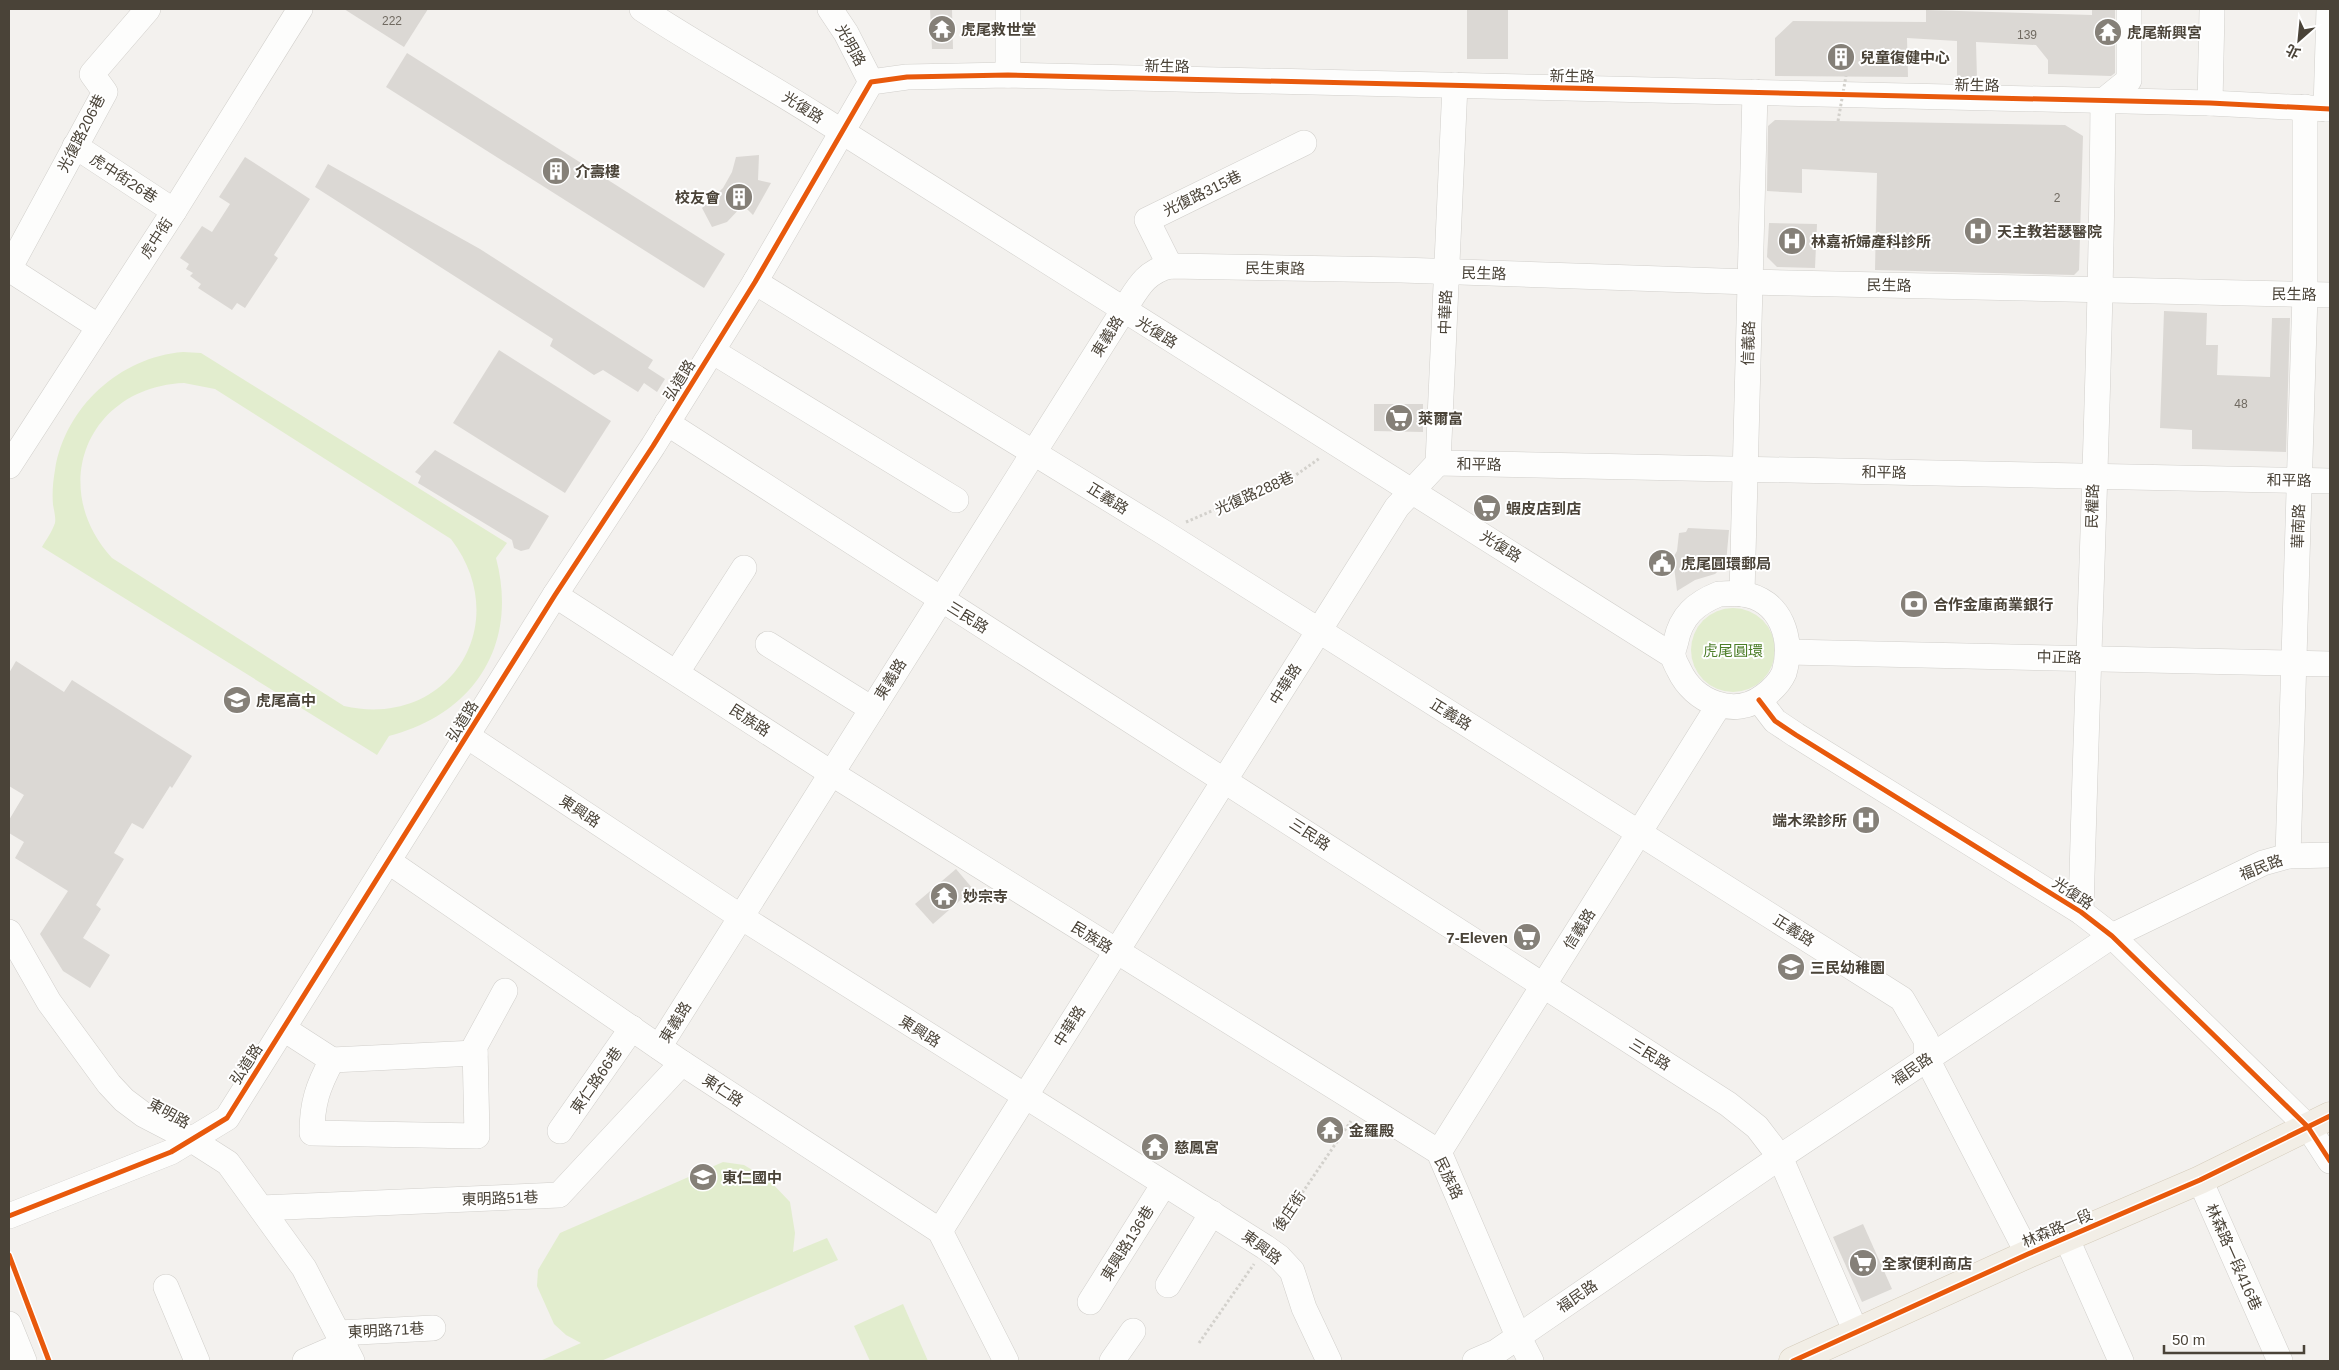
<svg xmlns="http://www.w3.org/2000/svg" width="2339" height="1370" font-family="Arial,'Noto Sans TC',sans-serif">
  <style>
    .green { fill: #e2edce; fill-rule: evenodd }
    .building { fill: #dbd8d4 }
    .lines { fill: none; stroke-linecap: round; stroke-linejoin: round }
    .minor-casing { stroke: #d1cfcb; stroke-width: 26 }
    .major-casing { stroke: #d5ccbb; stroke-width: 29 }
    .path { stroke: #d3d1cc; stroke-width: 3; stroke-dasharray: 2.5 2.5; stroke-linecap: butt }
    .minor { stroke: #fdfdfc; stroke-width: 25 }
    .major { stroke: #f2eee6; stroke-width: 28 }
    .path-bridge { stroke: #d3d1cc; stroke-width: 3; stroke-dasharray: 2.5 2.5; stroke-linecap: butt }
    .cycleway-casing { stroke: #fff; stroke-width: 8 }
    .cycleway { stroke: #e8590c; stroke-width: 5 }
    .labels { text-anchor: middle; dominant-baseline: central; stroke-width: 4; stroke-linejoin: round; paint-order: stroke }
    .number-label { font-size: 12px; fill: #706a61 }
    .poi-label { font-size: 15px; font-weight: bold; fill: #4a4338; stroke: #fff; text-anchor: start }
    .street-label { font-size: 15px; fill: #4a4338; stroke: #fff }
    .park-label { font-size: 15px; fill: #4d7e29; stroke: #fff }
  </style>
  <rect width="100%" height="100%" fill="#f3f1ee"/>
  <g class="green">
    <path d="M183,352L201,353L507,543L496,558C519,645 474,714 389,736L377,755L42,547C46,540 52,532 55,523C56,518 54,510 53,505C52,493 53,481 55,470C65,407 120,357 183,352ZM184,383L215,389L451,539C516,624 448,730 344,706L112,558C47,487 88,387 184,383Z"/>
    <circle cx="1733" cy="650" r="42"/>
    <path d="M723,1162L744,1165L769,1180L790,1202L795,1233L793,1252L827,1238L838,1260L601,1361H540L581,1343L566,1335L554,1324L537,1286L538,1270L560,1233Z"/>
    <path d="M903,1304L928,1361H870L854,1326Z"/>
  </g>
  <g class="building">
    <path d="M344,9H428L404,47Z"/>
    <path d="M930,9H952L953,49H932Z"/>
    <rect x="1467" y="9" width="41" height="50"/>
    <path d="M2092,9H2115V73L2111,76L2048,74V60L2036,45L1976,42L1977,79L1957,78V41L1907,38L1908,77L1775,76V38L1793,21L1926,22V10L2092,15Z"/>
    <path d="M407,53L725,254L704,288L386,87Z"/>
    <path d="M1775,120L2065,125L2083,136L2079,270L2074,275L1875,270L1877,173L1802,169V193L1767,191L1768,126Z"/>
    <path d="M759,155L758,180L771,183L753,215L743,205L727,222L712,227L702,208L723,188L732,172L736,157Z"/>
    <path d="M245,157L310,199L274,255L278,258L245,308L237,303L232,310L198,288L201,284L190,276L193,273L186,269L189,264L180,258L202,226L212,232L230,204L219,197Z"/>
    <path d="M328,164L480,249L653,360L648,368L665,379L657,392L644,383L638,392L603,370L594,375L550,346L553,339L315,187Z"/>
    <path d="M1769,223L1817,224L1815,268L1777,267L1767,257Z"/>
    <path d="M2164,311L2207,313L2206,345H2218L2217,375L2270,377L2272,318H2290L2286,452L2192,449V430L2160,428Z"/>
    <path d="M499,350L611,421L565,493L453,423Z"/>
    <path d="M1374,404H1423V432L1374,431Z"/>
    <path d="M435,450L549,516L529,549L521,551L514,548L512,540L418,483L421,476L415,472Z"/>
    <path d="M1688,528L1729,530L1726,563L1715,574L1695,580L1677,591L1673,558L1677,551L1679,533L1686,532Z"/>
    <path d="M16,661L64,692L72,680L192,756L172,788L170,786L143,829L132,823L114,853L124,859L96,905L101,909L83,938L110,955L90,988L63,971L40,934L68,891L15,858L24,842L9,833V820L24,795L9,786V673Z"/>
    <path d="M956,869L973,889L933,924L915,904Z"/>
    <path d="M1863,1224L1892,1289L1862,1302L1833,1237Z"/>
  </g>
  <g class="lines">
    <defs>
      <g id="minor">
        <path d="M642,9C698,46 757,78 814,114C1099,296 1387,474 1673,656"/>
        <path d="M830,9L846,33L871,82"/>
        <path d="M1008,9V75"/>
        <path d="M2210,103L2212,11"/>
        <path d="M2326,109L2329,9"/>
        <path d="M75,146L174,211"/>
        <path d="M1170,266L1147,220L1304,143"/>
        <path d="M9,269L105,92L92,74L148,9"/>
        <path d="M9,269L99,327"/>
        <path d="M755,282L1163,532L1902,999L1926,1040L1927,1059L2028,1254"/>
        <path d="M712,351L956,500"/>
        <path d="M667,423L1728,1104L1757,1127L1780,1157L1856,1332"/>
        <path d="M1438,463L2330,481"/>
        <path d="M9,466L174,211L300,9"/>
        <path d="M1719,594C1726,594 1735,593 1742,594C1781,599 1794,639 1784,673C1780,682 1772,690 1764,696C1734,719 1694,702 1679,670C1677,666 1674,661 1673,656C1672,652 1675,646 1676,641C1681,616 1696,603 1719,594Z"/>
        <path d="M1742,594L1755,92"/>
        <path d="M555,595L831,773L1439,1152L1518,1336L1531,1361"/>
        <path d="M768,644L872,709"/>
        <path d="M1788,652L2330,664"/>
        <path d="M677,672L744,568"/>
        <path d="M1759,700L1775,721L1796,735L2081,912L2112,936L2308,1127L2330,1161"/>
        <path d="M467,736L741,917L1265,1247L1279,1257L1292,1271L1304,1308L1329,1361"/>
        <path d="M2288,856L2305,294V107"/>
        <path d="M388,861L682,1063L940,1231L1006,1361"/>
        <path d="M2081,912C2088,642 2101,371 2103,101L2129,80V9"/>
        <path d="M9,932L49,1002L109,1084L124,1100L144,1115L192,1140L228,1163L304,1268L352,1361"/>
        <path d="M284,1029L332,1060C318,1086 312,1103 312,1133L477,1136L475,1046L505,991"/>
        <path d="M659,1047L1123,311C1137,290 1144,272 1170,266L1401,270L1750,282L2330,295"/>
        <path d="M332,1060L475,1053"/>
        <path d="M560,1131L632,1028"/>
        <path d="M1439,1152L1719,705"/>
        <path d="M2200,1180L2280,1361"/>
        <path d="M261,1208L559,1195L682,1063"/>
        <path d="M9,1216L171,1152L227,1118L555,595L653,446L755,282L871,82L907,77L1008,75L2210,103L2330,109"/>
        <path d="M940,1231L1397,507L1438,463L1455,85"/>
        <path d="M2066,1237L2121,1361"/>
        <path d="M1168,1285L1212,1213"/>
        <path d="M166,1287L197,1361"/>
        <path d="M1090,1302L1164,1184"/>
        <path d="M9,1324L24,1361"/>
        <path d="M339,1333L433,1328"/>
        <path d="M305,1361L344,1344"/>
        <path d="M1112,1361L1133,1331"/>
        <path d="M1475,1361L1496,1352L1780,1157L2112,936L2263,863L2288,856L2330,855"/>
      </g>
      <path id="major" d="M1793,1361L2028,1254L2200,1180L2330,1116"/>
    </defs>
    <use href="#minor" class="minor-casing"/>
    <use href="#major" class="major-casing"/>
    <g class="path">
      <path d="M1186,522L1296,475L1320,458"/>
      <path d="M1277,1230L1351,1121"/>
      <path d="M1199,1343L1254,1264"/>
    </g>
    <use href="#minor" class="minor"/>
    <use href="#major" class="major"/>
    <path class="path-bridge" d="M1838,121L1846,76"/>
    <defs>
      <g id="cycleway">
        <path d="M1759,700L1775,721L1796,735L2081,912L2112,936L2308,1127L2330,1161"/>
        <path d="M9,1216L171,1152L227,1118L555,595L653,446L755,282L871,82L907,77L1008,75L2210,103L2330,109"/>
        <path d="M9,1255L49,1361"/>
        <path d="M1793,1361L2028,1254L2200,1180L2330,1116"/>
      </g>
    </defs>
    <use href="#cycleway" class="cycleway-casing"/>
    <use href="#cycleway" class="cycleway"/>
  </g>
  <defs>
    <symbol id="temple-disc" viewBox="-11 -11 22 22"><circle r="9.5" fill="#858078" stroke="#fff"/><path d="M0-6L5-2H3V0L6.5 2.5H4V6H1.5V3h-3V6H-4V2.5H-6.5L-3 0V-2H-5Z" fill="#fff"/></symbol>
    <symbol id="building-disc" viewBox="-11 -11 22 22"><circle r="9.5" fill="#858078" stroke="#fff"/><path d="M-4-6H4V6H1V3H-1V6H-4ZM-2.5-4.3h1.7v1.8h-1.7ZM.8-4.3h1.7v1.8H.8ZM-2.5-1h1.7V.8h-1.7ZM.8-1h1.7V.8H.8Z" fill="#fff"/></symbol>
    <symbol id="hospital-disc" viewBox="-11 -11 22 22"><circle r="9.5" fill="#858078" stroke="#fff"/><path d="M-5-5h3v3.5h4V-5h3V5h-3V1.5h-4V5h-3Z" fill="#fff"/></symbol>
    <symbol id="supermarket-disc" viewBox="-11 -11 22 22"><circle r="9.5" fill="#858078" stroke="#fff"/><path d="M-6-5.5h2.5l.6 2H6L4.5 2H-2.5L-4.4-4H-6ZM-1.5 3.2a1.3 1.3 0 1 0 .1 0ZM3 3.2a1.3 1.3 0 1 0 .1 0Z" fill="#fff"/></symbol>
    <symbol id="civic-disc" viewBox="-11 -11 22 22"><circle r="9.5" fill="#858078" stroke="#fff"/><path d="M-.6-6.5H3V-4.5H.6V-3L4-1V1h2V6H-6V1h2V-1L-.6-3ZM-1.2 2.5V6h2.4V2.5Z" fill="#fff"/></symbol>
    <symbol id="bank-disc" viewBox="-11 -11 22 22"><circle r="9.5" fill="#858078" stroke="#fff"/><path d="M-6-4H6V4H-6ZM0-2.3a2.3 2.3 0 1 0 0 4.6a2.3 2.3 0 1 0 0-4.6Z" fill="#fff"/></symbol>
    <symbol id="school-disc" viewBox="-11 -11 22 22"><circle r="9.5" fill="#858078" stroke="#fff"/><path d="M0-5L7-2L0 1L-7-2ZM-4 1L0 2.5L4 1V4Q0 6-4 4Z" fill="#fff"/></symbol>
  </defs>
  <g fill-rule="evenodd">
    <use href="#temple-disc" x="926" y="13" width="32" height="32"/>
    <use href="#temple-disc" x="2092" y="16" width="32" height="32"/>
    <use href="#building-disc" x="1825" y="41" width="32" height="32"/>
    <use href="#building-disc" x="540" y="155" width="32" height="32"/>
    <use href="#building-disc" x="723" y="181" width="32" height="32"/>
    <use href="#hospital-disc" x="1962" y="215" width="32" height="32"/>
    <use href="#hospital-disc" x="1776" y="225" width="32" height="32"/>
    <use href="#supermarket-disc" x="1383" y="402" width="32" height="32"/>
    <use href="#supermarket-disc" x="1471" y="492" width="32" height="32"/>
    <use href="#civic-disc" x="1646" y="547" width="32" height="32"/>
    <use href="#bank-disc" x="1898" y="588" width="32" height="32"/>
    <use href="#school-disc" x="221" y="684" width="32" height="32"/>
    <use href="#hospital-disc" x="1850" y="804" width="32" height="32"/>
    <use href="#temple-disc" x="928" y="880" width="32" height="32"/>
    <use href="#supermarket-disc" x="1511" y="921" width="32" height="32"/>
    <use href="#school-disc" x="1775" y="951" width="32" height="32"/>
    <use href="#temple-disc" x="1314" y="1114" width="32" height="32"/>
    <use href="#temple-disc" x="1139" y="1131" width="32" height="32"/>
    <use href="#school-disc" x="687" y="1161" width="32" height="32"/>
    <use href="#supermarket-disc" x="1847" y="1247" width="32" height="32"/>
  </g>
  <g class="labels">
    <g class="number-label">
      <text x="392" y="21">222</text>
      <text x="2027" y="35">139</text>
      <text x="2057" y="198">2</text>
      <text x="2241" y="404">48</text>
    </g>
    <g class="poi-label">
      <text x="961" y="29">虎尾救世堂</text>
      <text x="2127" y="32">虎尾新興宮</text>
      <text x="1860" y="57">兒童復健中心</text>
      <text x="575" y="171">介壽樓</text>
      <text x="720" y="197" text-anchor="end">校友會</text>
      <text x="1997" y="231">天主教若瑟醫院</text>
      <text x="1811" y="241">林嘉祈婦產科診所</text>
      <text x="1418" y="418">萊爾富</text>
      <text x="1506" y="508">蝦皮店到店</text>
      <text x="1681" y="563">虎尾圓環郵局</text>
      <text x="1933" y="604">合作金庫商業銀行</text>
      <text x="256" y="700">虎尾高中</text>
      <text x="1847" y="820" text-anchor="end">端木梁診所</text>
      <text x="963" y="896">妙宗寺</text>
      <text x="1508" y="937" text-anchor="end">7-Eleven</text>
      <text x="1810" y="967">三民幼稚園</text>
      <text x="1349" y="1130">金羅殿</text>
      <text x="1174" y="1147">慈鳳宮</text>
      <text x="722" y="1177">東仁國中</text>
      <text x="1882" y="1263">全家便利商店</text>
    </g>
    <g class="street-label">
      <text transform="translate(851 45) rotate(61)">光明路</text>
      <text transform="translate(1167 66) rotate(1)">新生路</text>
      <text transform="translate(1572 76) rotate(1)">新生路</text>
      <text transform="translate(1977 85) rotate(1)">新生路</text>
      <text transform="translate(803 107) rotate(32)">光復路</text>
      <text transform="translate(81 133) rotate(-63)">光復路206巷</text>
      <text transform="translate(124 178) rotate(33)">虎中街26巷</text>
      <text transform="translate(1202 193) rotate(-26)">光復路315巷</text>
      <text transform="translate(156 238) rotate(-57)">虎中街</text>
      <text transform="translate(1275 268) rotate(1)">民生東路</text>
      <text transform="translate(1484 273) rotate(2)">民生路</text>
      <text transform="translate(1889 285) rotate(1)">民生路</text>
      <text transform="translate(2294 294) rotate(1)">民生路</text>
      <text transform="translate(1445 312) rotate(-88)">中華路</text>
      <text transform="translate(1157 332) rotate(32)">光復路</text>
      <text transform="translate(1107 336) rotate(-58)">東義路</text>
      <text transform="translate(1748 343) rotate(-88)">信義路</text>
      <text transform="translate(679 380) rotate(-58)">弘道路</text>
      <text transform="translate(1479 464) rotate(1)">和平路</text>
      <text transform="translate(1884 472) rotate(1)">和平路</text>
      <text transform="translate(2289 480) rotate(1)">和平路</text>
      <text transform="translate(1254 493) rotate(-24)">光復路288巷</text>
      <text transform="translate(1108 498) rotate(32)">正義路</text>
      <text transform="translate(2092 506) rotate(-88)">民權路</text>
      <text transform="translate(2298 526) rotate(-88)">華南路</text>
      <text transform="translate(1501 546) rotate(32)">光復路</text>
      <text transform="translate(968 617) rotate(32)">三民路</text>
      <text transform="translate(2059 657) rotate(1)">中正路</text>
      <text transform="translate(890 679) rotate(-58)">東義路</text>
      <text transform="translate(1285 684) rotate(-58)">中華路</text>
      <text transform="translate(1451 714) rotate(32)">正義路</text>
      <text transform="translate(750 720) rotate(33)">民族路</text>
      <text transform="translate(462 721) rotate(-58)">弘道路</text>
      <text transform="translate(580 811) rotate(33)">東興路</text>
      <text transform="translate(1310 834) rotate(33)">三民路</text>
      <text transform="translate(2261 867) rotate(-21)">福民路</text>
      <text transform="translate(2073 893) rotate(33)">光復路</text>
      <text transform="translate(1579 929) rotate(-58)">信義路</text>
      <text transform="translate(1794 930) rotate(32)">正義路</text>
      <text transform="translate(1092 937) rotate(32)">民族路</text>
      <text transform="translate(675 1022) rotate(-58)">東義路</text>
      <text transform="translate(1069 1026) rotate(-58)">中華路</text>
      <text transform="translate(920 1031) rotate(32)">東興路</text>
      <text transform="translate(1650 1054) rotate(32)">三民路</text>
      <text transform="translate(246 1064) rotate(-57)">弘道路</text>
      <text transform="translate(1912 1069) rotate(-34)">福民路</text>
      <text transform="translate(596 1080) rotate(-55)">東仁路66巷</text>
      <text transform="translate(723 1090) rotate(33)">東仁路</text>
      <text transform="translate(169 1113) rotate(29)">東明路</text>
      <text transform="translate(1449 1178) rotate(65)">民族路</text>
      <text transform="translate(500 1198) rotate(-2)">東明路51巷</text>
      <text transform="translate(1289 1211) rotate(-56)">後庄街</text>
      <text transform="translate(2057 1228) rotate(-23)">林森路一段</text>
      <text transform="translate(1127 1243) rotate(-58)">東興路136巷</text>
      <text transform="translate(1262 1247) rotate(37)">東興路</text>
      <text transform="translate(2234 1257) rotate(66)">林森路一段416巷</text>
      <text transform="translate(1577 1296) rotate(-34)">福民路</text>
      <text transform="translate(386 1330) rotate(-3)">東明路71巷</text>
    </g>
    <g class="park-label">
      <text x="1733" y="650">虎尾圓環</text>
    </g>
  </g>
  <rect width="2339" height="1370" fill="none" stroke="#4a4338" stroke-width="20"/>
  <g transform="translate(2299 40) rotate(207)" stroke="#ffffff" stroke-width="4" paint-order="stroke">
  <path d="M0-4L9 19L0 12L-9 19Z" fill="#4a4338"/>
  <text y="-8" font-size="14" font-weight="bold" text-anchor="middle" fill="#4a4338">北</text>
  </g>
  <path d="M2164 1345v8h140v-8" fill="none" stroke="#4a4338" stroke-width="2.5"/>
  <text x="2172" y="1345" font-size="15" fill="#4a4338" stroke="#ffffff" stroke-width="4" paint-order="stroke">50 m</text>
</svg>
